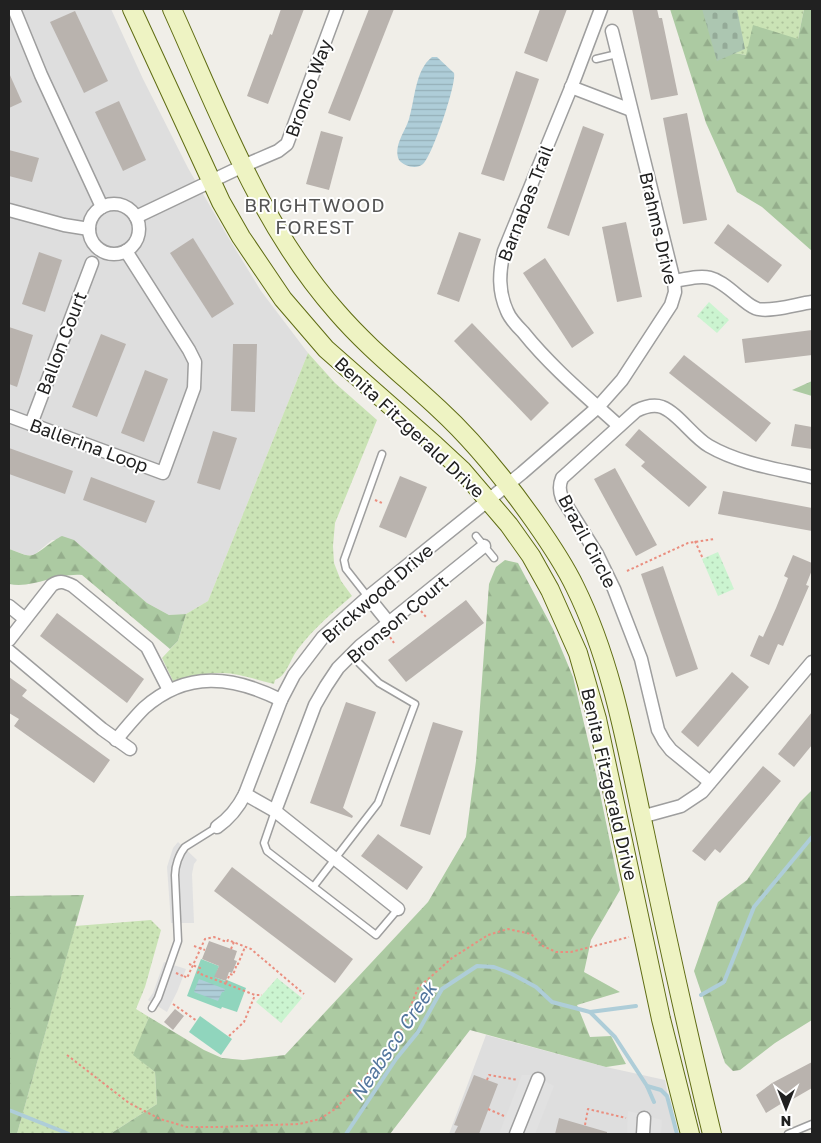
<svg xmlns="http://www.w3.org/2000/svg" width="821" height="1143" font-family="'Golos Text',sans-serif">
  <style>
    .residential { fill: #dedede }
    .grass { fill: url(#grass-dots) }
    .forest { fill: url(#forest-firs) }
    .cemetery { fill: url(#cemetery-stones) }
    .park { fill: url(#park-dots) }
    .pitch { fill: #90d5bd }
    .parking { fill: #e1e1e1 }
    .water { fill: url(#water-rules) }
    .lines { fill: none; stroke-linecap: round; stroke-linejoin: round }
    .stream { stroke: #aecdd8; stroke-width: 4 }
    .building { fill: #b9b3ae }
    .lane-casing { stroke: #9e9e9e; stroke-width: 9 }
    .street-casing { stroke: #9e9e9e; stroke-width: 15 }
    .secondary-casing { stroke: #5f6c13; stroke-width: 20 }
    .path { stroke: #ea8e7f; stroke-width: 2; stroke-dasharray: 2.5 2.5; stroke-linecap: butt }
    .lane { stroke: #fff; stroke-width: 6 }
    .street { stroke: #fff; stroke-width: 12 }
    .secondary { stroke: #eef3c3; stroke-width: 18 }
    .labels { text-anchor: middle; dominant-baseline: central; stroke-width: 4; stroke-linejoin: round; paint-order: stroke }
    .street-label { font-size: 18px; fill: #212121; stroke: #fff }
    .neighbourhood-label { font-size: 19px; letter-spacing: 1px; fill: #545454; stroke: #fff }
    .water-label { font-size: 19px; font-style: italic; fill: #54779e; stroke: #fff }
  </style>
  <defs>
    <pattern id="grass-dots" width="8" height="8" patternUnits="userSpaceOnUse" patternTransform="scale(1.25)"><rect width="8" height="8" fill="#cae3b5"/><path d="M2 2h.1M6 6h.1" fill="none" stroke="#adc29b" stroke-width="1.8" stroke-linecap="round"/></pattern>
    <pattern id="forest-firs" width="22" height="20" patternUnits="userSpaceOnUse" patternTransform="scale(1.25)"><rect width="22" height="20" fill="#accaa2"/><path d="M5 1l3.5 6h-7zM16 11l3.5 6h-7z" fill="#94ad8b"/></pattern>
    <pattern id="cemetery-stones" width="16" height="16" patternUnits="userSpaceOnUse" patternTransform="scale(1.25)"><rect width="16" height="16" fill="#acc6b1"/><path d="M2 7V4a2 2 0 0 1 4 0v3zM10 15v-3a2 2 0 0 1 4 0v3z" fill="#94aa98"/></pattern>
    <pattern id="park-dots" width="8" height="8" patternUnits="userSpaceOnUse" patternTransform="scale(1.25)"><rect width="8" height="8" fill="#cbf4d0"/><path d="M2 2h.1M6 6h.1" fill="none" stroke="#aed1b2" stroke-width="1.8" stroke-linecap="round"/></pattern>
    <pattern id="water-rules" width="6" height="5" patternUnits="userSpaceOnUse" patternTransform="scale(1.25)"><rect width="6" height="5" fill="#aecdd8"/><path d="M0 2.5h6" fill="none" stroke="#95b0b9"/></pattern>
  </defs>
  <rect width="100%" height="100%" fill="#f0eee8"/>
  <g class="residential">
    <path d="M9,9H111L143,79L188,168L228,237L261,291L308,353L208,601L186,614L169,615L147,603L74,540H52L34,555H26L9,549Z"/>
    <path d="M486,1035L606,1067L665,1080L675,1134H449Z"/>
  </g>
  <g class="grass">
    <path d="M710,9H804L798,39L746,55L728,52Z"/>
    <path d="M308,353L335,383L377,420L335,523L333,546L334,563L341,581L352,596C333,612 313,629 298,649C290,659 287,676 275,680L274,684C256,680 237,672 219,673C203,673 188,678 173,681L162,658L178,641L186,614L208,601Z"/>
    <path d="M151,920L161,930L145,987L136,1009L149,1017L134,1055L155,1072L157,1104L110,1134H17L75,926Z"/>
  </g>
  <g class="forest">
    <path d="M670,9H710L728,52L746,55L753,25L798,39L804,9H812V251L762,207L737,192L706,123Z"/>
    <path d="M812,381V396L792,390Z"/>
    <path d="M62,536L74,540L147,603L169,615L186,614L178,641L170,649L82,575C55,573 33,589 9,584V549C16,551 26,557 33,555C39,553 53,540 62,536Z"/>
    <path d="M505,560L518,563L553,629L573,677L596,774L620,890L591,940L584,972L620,992L577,1005L590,1037L611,1036L626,1064L606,1067L470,1030L390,1134H110L157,1104L155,1072L133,1055L149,1017L204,1050L222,1058L243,1060L285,1055L428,902L466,837L476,761L489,584L496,567Z"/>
    <path d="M812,790V1020L775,1043L740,1070L733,1071L725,1063L694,971L718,902L747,880L800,802Z"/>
    <path d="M84,895L17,1134H9V896Z"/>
  </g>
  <path class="cemetery" d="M702,9H737L745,49L717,61Z"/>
  <g class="park">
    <path d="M709,302L729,320L717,333L697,316Z"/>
    <path d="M718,552L734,589L718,596L702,559Z"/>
    <path d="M277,978L302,998L281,1023L256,1002Z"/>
  </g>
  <g class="pitch">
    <path d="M201,959L219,966L215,977L225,981L227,980L246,988L237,1012L222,1007L221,1009L187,996Z"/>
    <path d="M200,1016L232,1039L221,1055L189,1032Z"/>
  </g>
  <g class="parking">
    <path d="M178,842L197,860L194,864L192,874L194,923H171L167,867L173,848Z"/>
    <path d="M164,962L186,969L177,992L167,1012L148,1000L153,993Z"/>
    <path d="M522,1075H533L554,1086L535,1134H499Z"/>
    <path d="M628,1111L662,1120L661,1134H627Z"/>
  </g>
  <g class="water">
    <path d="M432,57H437L454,73C457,83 432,157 423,164C416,170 404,166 399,160C393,146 405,132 409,119C415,100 415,70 432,57Z"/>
    <path d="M199,979L225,989L224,992H222L218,1001L194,992Z"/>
  </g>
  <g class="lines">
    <g class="stream">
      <path d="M701,995L724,982L754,907L812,837"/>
      <path d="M590,1012L615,1037L647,1086L654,1102"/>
      <path d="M647,1086L661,1090L667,1096L677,1134"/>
      <path d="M9,1110L69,1134"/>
      <path d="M346,1134L396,1059L418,1032L442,989L477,966L494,967L512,974L536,987L552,1002L590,1012L636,1006"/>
    </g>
  </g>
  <g class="building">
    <path d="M281,9H304L268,104L247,96L270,34L272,35Z"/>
    <path d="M369,9H394L350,121L328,113Z"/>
    <path d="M540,9H567L547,62L524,53Z"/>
    <path d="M632,9H657L659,18H662L678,95L651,100Z"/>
    <path d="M75,11L108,81L84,93L50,22Z"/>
    <path d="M516,71L539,79L504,181L481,174Z"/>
    <path d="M9,73L22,102L9,108Z"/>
    <path d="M119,101L146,160L123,171L95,112Z"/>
    <path d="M687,113L707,220L683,224L663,118Z"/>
    <path d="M583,126L604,134L569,236L547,228Z"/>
    <path d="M321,131L343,137L329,190L306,184Z"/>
    <path d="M9,150L39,158L32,182L9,176Z"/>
    <path d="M626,222L642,297L617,302L602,227Z"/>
    <path d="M728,224L782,265L768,283L714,243Z"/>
    <path d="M459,232L481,239L459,302L437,294Z"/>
    <path d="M193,238L234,304L212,318L170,253Z"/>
    <path d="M39,252L62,260L45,312L22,304Z"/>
    <path d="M545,258L594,333L572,348L523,273Z"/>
    <path d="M472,323L549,403L531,421L454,341Z"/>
    <path d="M9,327L33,335L17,387L9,384Z"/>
    <path d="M812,330V355L745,363L742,339Z"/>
    <path d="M101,334L126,344L97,417L72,407Z"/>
    <path d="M233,344H257L255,412L231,411Z"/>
    <path d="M684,355L771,423L756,442L669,373Z"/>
    <path d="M145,370L168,379L144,442L121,433Z"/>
    <path d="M795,424L812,427V449L791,446Z"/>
    <path d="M639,429L707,487L689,507L641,466L645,462L625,445Z"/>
    <path d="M213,431L237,438L220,490L197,483Z"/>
    <path d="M9,448L73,471L65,494L9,474Z"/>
    <path d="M615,468L657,545L636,556L594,479Z"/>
    <path d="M400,476L427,487L406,538L379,527Z"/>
    <path d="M91,477L155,501L146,523L83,500Z"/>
    <path d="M723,491L812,508V531L718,514Z"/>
    <path d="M793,555L812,563V570L806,585L809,586L783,646L778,644L769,665L750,656L759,635L763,637L776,608L788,578L784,576Z"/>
    <path d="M663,566L698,669L676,677L641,574Z"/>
    <path d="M466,600L484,623L406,682L388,660Z"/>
    <path d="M57,613L144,679L127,703L40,636Z"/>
    <path d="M732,672L749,687L698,747L681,732Z"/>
    <path d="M9,677L27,690L22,696L110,760L94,783L14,726L19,719L9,713Z"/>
    <path d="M346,702L376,712L343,808L342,807L353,816L352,818L310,803Z"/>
    <path d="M812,712V745L794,767L778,754Z"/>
    <path d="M433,722L463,731L430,835L400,826Z"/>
    <path d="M763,766L781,781L720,853L715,849L705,861L692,851Z"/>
    <path d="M378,834L423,867L407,890L361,856Z"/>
    <path d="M232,867L353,959L335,983L214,891Z"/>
    <path d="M209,941L237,951L234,960L237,961L232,973L229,972L226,981L214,977L219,966L202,959Z"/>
    <path d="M175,1009L184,1016L173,1030L164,1022Z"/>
    <path d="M812,1062V1088L793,1099L792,1097L766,1113L756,1095L772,1083Z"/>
    <path d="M474,1075L498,1084L479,1134H454L458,1126L454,1125Z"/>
    <path d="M559,1118L607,1132V1134H555Z"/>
  </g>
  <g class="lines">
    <defs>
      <g id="lane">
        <path d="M596,59L617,54"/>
        <path d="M476,536L494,558"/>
        <path d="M368,597L346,569L344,560L382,454"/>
        <path d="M275,811L264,843L267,851L376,935L398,909"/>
        <path d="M314,886L378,803L415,704L379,683L351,655"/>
        <path d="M152,1008L158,998L178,941L175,875C175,866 179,854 185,847L217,827"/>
        <path d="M788,1134L812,1124"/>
      </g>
      <g id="street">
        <path d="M14,9L41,75L102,207"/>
        <path d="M601,9L573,83L504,251C499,272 498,291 507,311C510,319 517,326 523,332C551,367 586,396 619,426"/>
        <path d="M571,87L631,110"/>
        <circle cx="114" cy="229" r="25"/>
        <path d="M9,210L64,225L89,229"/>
        <path d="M136,217L243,166L278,151L287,144L337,9"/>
        <path d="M674,281C708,275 711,273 738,296C744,300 750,307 758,309C772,312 797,304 812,302"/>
        <path d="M9,416L163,473L194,388L195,362L189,350L126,251"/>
        <path d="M31,424L92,263"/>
        <path d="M368,597L389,623"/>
        <path d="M9,606L25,619"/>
        <path d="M9,640L52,585C60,580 65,582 73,586L147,647L169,690"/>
        <path d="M9,651L102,729L130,749"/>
        <path d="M116,740C125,729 134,718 144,708C187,670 233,676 281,700"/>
        <path d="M710,782L671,750L664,741L658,730L641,659L614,589L597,554L562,498C559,490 559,485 562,478L636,411C644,407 653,404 662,407C678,413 693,437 709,446C740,464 778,469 812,477"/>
        <path d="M245,794L275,811L398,909"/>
        <path d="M275,811L315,705L326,686L338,668L360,646L484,546"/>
        <path d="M641,817L681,806L702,792L812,662"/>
        <path d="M217,827C230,818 238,808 245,794L281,700L294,675L323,637L368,597L522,473L598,407L622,380L671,305L675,292L674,281L612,31"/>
        <path d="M516,1134L538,1079"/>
        <path d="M643,1134L644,1118"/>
      </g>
      <g id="secondary">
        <path d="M132,9L221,202L241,237L283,299L326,349L435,445L462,470L509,525L531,556L550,590L578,653L597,719L661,1019L690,1134"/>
        <path d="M172,9C219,113 260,225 337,312C368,348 405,377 439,409C476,443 506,481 535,522C549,542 564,564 575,587C613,664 627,750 645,833C666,934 688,1034 712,1134"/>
      </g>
    </defs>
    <use href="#lane" class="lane-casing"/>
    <use href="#street" class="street-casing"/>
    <use href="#secondary" class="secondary-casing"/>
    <g class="path">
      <path d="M375,500L382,503"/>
      <path d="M695,541L703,559"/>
      <path d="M627,571L688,543L714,539"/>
      <path d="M421,611L426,617"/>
      <path d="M390,637L394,643"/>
      <path d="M194,946L205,950"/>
      <path d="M231,949L234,942"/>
      <path d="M189,964L200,968L198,973L255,995H262"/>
      <path d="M237,964H238L245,947"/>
      <path d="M176,973L183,976"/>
      <path d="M184,976L187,978L205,939L214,937L227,942L228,940L251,949L304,994"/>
      <path d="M226,983L230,974L233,975L237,964"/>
      <path d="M173,1004L197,1021"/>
      <path d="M229,1036L244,1022L255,995"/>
      <path d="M67,1055L129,1103L160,1119L187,1127H219L299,1124L320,1119L335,1109L364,1079L400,1033L418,988L452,958L488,935L508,929L531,934L543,946L556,952H571L629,937"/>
      <path d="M487,1080L489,1075L518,1080"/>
      <path d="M488,1109L504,1116"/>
      <path d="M585,1125L588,1109L626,1118"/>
    </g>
    <use href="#lane" class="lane"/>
    <use href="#street" class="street"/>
    <use href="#secondary" class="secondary"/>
  </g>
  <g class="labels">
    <g class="street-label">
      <text transform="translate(308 88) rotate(-70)">Bronco Way</text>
      <text transform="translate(525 203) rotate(-69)">Barnabas Trail</text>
      <text transform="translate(659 228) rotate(77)">Brahms Drive</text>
      <text transform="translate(61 343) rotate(-69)">Ballon Court</text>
      <text transform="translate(410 427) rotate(43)">Benita Fitzgerald Drive</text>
      <text transform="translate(89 445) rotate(20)">Ballerina Loop</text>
      <text transform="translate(588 541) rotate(62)">Brazil Circle</text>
      <text transform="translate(377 593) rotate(-41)">Brickwood Drive</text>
      <text transform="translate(397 619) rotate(-40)">Bronson Court</text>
      <text transform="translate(610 784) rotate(77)">Benita Fitzgerald Drive</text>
    </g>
    <g class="neighbourhood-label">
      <text x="315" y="204">BRIGHTWOOD<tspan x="315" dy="22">FOREST</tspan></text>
    </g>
    <g class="water-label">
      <text transform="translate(393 1041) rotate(-56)">Neabsco Creek</text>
    </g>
  </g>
  <rect width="821" height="1143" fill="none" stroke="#212121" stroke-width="20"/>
  <g transform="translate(786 1108) rotate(180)" stroke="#ffffff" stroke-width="4" paint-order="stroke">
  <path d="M0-4L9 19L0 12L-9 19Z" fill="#212121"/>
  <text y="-8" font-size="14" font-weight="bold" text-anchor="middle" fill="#212121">N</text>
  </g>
</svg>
